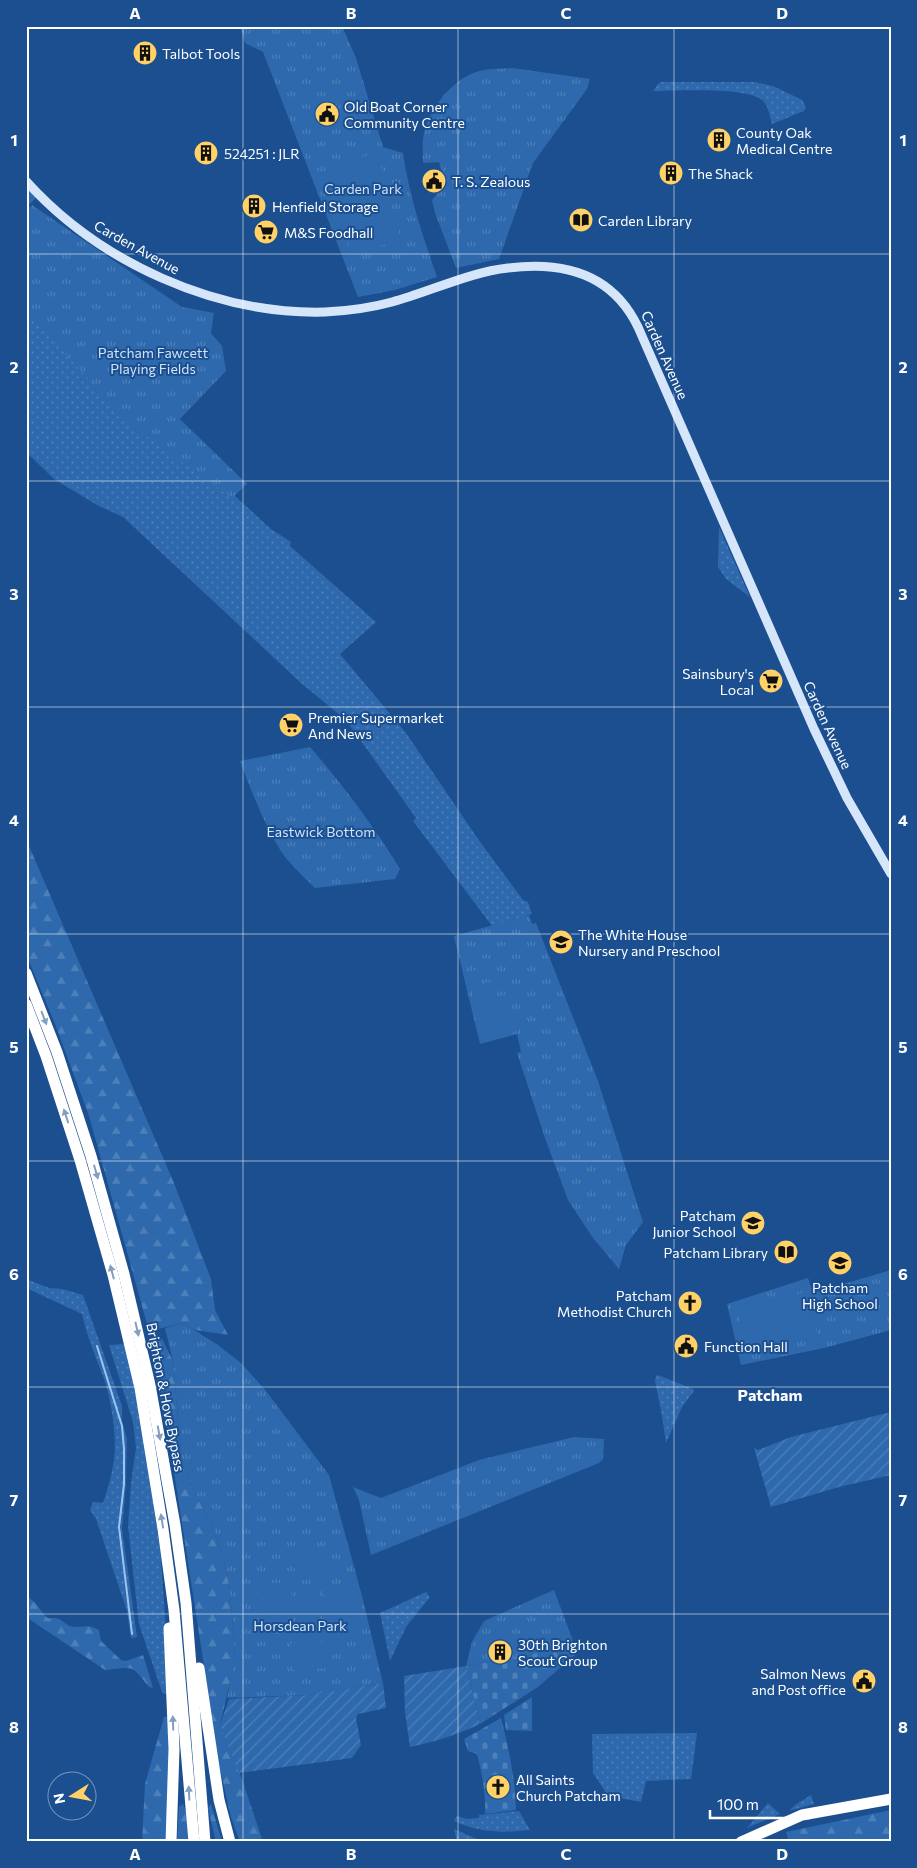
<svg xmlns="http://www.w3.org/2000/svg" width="917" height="1868" font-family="Commissioner,sans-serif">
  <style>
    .grass { fill: url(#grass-dots) }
    .forest { fill: url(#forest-firs) }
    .cemetery { fill: url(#cemetery-stones) }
    .park { fill: url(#park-tufts) }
    .garden { fill: url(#garden-furrows) }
    .pitch { fill: #2e69ad }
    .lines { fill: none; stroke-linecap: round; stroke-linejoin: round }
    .stream { stroke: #9cc4f0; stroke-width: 2 }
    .secondary { stroke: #d6e6fa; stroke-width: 9 }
    .highway { stroke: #fff; stroke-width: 11 }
    .oneway { fill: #829ec1 }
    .grid { fill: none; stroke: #fff; stroke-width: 1; stroke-opacity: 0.55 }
    .labels { text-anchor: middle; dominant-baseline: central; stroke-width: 4; stroke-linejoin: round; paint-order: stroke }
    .poi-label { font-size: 14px; fill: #fff; stroke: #1b4f8f; text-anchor: start }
    .park-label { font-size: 14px; fill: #cfe3fa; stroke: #1b4f8f }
    .street-label { font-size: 14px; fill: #fff; stroke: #1b4f8f }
    .quarter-label { font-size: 16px; font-weight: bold; fill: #fff; stroke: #1b4f8f }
    .neatline { fill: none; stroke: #fff; stroke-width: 2 }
    .grid-label { font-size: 16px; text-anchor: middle; font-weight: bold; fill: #fff }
  </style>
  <defs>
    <pattern id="grass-dots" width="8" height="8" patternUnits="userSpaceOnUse" patternTransform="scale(1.25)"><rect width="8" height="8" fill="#2e69ad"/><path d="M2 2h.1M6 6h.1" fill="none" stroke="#4d80b9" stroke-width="1.8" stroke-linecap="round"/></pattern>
    <pattern id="forest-firs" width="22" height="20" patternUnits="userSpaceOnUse" patternTransform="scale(1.25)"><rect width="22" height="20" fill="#2e69ad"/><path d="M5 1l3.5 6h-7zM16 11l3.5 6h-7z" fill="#4d80b9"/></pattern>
    <pattern id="cemetery-stones" width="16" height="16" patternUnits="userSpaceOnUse" patternTransform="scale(1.25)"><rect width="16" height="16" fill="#2e69ad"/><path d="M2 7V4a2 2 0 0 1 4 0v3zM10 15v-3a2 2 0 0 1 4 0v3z" fill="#4d80b9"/></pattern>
    <pattern id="park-tufts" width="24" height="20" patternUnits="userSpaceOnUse" patternTransform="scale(1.25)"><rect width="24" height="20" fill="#2e69ad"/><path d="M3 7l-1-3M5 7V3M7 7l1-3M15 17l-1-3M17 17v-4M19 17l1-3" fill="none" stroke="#4d80b9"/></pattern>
    <pattern id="garden-furrows" width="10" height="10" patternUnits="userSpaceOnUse" patternTransform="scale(1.25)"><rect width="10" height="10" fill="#2e69ad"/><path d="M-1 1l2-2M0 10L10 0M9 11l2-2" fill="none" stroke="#4d80b9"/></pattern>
  </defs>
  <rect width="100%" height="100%" fill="#1b4f8f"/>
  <g class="grass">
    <path d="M661,82H754L773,86L788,93L802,100L806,107L804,111L772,124C770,117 769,108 764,102C752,86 674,91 653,91L658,84Z"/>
    <path d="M26,187L36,198L26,207Z"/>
    <path d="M26,301L150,435L235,496L271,529L291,542L290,546L376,622L340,654L406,733L478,839L523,900L528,902L532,914L492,926L413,821L416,818L346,720L302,684L123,517L97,505L54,479L26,452Z"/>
    <path d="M719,527L750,597L726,579L718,567Z"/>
    <path d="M26,1279L49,1288L62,1289L83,1295L122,1406V1421L127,1439L126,1484L122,1529L137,1637L131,1638L127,1611L96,1519L90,1510L93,1502L103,1503C107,1491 111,1479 113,1466C118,1442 112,1403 104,1379C96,1357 87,1337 82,1314L26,1288Z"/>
    <path d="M125,1344L140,1416L160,1547L171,1698L162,1692L139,1624L128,1527L131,1483L136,1448L133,1422L109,1345Z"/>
    <path d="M658,1375L693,1389L694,1391L682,1407L666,1443L662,1416L655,1381L656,1376Z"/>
    <path d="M426,1592L430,1597L406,1627L390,1661L380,1613Z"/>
    <path d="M697,1733L691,1779L646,1781L641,1802L608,1796L593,1773L592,1734Z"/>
    <path d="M811,1795L814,1804L789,1811L795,1805Z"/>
    <path d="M768,1803L780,1814L747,1828Z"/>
    <path d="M519,1811L530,1830C503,1833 480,1833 454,1821L457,1816L467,1819L479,1818V1815Z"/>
    <path d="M454,1829L484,1842L457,1841Z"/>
  </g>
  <g class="forest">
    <path d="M26,839L174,1183L211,1279L215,1310L228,1335L195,1330L183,1323L149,1331L89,1116L55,1024L26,954Z"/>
    <path d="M160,1335L173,1361L182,1465L213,1529L227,1570L230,1591L235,1654L233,1669L220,1725L242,1779L263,1842H240L231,1817L220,1769L170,1446L148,1338Z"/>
    <path d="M26,1596C38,1602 42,1615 48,1618C51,1619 55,1617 59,1619C65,1622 69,1628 76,1627C88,1627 87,1624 99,1630L101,1641L121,1660L126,1661L143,1655L153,1688L149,1687C131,1664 134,1667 105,1670L26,1617Z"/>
    <path d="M164,1717H169L168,1806L165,1842H142L145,1784Z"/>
    <path d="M183,1804L186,1811L188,1842H177L179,1807Z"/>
    <path d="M211,1804L222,1842H216L208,1808Z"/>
    <path d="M891,1810V1842H789L786,1832Z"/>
  </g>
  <g class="cemetery">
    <path d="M575,1646L578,1652L538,1687L480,1724L466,1666Z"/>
    <path d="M532,1697V1731L506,1730L504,1715Z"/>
    <path d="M501,1718C509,1749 515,1778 516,1810L485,1814C486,1793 482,1774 477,1754L468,1751L464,1739Z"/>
  </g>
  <g class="park">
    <path d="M240,26H342L356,58L383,147L403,153C409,196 423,236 437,277L395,290L358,297L263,52L245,43Z"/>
    <path d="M512,68L590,79L587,89L533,163L499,259L456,268L435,213L432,200L446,183L439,162L423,163C423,155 422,147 423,139C427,110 454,75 484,70C493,68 503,69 512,68Z"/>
    <path d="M32,205L182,307L214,313L211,333L222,346L226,371L180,419L247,484L232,498L132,426L34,320L26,309V211Z"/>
    <path d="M310,747C343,785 373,825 400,869L395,879L315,888C305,878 294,868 285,857C267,832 251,790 240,761Z"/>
    <path d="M529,915L532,924L536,923L598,1081L643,1222L626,1245L619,1269L593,1238L568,1200L545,1138L517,1053L521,1052L517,1034L480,1044L454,936Z"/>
    <path d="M891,1270V1330L824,1348L741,1365L727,1304L808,1278L813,1293Z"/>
    <path d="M183,1323L218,1345L241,1363L266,1391L329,1475L362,1596L383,1683L309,1695L227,1698L235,1654L230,1591L227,1570L213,1529L182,1465L173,1361L165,1328Z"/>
    <path d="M574,1437L604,1439L603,1459L599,1463L371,1555L359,1500L353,1487L381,1498L479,1460Z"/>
    <path d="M554,1590L575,1646L466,1666L472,1642L484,1621Z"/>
  </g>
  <g class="garden">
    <path d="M891,1412V1475L839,1487L771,1507L754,1448L758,1450L791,1437Z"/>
    <path d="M466,1666L480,1724C457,1735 434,1742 410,1747L405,1713L404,1676Z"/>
    <path d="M383,1683L386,1708L358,1714L356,1718L361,1745L352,1758L239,1773L220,1725L229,1699L308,1695Z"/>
  </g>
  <g class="pitch">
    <path d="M377,153L401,240L351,254L326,166Z"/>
    <path d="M490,966L493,977L470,982L468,972Z"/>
    <path d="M494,981L496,991L474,997L471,987Z"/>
    <path d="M509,994L518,1031L481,1040L472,1003Z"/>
    <path d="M808,1292L818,1337L747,1353L737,1308Z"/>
    <path d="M330,1553V1580H295L294,1554Z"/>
    <path d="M257,1583H291L293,1631L259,1632Z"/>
    <path d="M356,1588L358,1637L325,1638L324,1589Z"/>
    <path d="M319,1590L320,1637L297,1638L296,1591Z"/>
    <path d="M327,1642L328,1668L293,1670L291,1643Z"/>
  </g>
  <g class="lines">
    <path class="stream" d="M97,1346L122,1426L124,1449V1484L119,1527L132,1634"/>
    <path class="secondary" d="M26,181C99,262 215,315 325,312C347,311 370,308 392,302C429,292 470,272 508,268C563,261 612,273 638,327L814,729L847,798L891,874"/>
    <g class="highway">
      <path d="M26,973L57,1052L91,1156L124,1274L150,1385L175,1525L186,1603L205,1842"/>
      <path d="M26,1004L46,1056L80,1160L113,1275L140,1388L163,1529L174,1610L194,1842"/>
      <path d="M169,1628L174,1749L171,1842"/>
      <path d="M199,1668L219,1800L230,1842"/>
      <path d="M741,1842L802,1815L891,1799"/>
    </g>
  </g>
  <defs><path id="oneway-solid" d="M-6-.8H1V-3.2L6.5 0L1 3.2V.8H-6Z" transform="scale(1.25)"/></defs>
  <g class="oneway">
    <use href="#oneway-solid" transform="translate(44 1018) rotate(69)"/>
    <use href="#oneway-solid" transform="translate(66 1116) rotate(-108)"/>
    <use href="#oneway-solid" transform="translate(96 1172) rotate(74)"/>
    <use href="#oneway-solid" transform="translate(112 1272) rotate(-105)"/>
    <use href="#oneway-solid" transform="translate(137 1329) rotate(77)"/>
    <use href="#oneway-solid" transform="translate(159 1433) rotate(80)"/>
    <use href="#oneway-solid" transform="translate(162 1521) rotate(-99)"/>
    <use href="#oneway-solid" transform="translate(173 1723) rotate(-92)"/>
    <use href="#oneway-solid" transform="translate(189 1793) rotate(-93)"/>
  </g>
  <path class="grid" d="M243,26V1842M458,26V1842M674,26V1842M26,254H891M26,481H891M26,707H891M26,934H891M26,1161H891M26,1387H891M26,1614H891"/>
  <defs>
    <symbol id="building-disc" viewBox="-11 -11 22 22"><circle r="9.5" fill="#ffd166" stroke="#1b4f8f"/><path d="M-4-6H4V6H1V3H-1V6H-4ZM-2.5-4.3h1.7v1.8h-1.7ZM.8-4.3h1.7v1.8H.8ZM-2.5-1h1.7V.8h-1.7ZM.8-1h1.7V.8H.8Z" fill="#111"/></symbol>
    <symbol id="civic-disc" viewBox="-11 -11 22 22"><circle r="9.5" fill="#ffd166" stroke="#1b4f8f"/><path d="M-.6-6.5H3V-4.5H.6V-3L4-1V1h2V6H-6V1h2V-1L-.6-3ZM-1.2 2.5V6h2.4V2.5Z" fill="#111"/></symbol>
    <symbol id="library-disc" viewBox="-11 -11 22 22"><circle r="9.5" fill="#ffd166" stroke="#1b4f8f"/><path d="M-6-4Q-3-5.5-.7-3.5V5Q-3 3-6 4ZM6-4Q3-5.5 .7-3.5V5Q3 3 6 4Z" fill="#111"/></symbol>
    <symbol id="supermarket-disc" viewBox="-11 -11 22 22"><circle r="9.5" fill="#ffd166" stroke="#1b4f8f"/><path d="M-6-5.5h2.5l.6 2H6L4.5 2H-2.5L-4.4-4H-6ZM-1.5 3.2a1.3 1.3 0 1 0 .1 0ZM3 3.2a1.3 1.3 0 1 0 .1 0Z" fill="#111"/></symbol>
    <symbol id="school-disc" viewBox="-11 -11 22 22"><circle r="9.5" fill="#ffd166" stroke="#1b4f8f"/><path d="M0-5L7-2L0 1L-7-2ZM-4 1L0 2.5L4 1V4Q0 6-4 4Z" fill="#111"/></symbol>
    <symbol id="church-disc" viewBox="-11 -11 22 22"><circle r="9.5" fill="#ffd166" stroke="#1b4f8f"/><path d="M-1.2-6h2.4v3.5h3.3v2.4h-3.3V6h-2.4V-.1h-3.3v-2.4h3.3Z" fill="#111"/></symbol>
  </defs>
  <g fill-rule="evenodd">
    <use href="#building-disc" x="131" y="39" width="28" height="28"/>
    <use href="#civic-disc" x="313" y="100" width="28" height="28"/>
    <use href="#building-disc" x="705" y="126" width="28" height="28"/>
    <use href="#building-disc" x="192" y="139" width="28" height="28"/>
    <use href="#building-disc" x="657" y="159" width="28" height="28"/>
    <use href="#civic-disc" x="420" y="167" width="28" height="28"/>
    <use href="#building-disc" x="240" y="192" width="28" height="28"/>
    <use href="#library-disc" x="567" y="206" width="28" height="28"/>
    <use href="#supermarket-disc" x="252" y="218" width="28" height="28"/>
    <use href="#supermarket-disc" x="757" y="667" width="28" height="28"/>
    <use href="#supermarket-disc" x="277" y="711" width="28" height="28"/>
    <use href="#school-disc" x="547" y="928" width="28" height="28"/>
    <use href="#school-disc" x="739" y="1209" width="28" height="28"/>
    <use href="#library-disc" x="772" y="1238" width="28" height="28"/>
    <use href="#school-disc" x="826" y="1249" width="28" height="28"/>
    <use href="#church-disc" x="676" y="1289" width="28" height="28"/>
    <use href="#civic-disc" x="672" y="1332" width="28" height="28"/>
    <use href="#building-disc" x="486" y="1638" width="28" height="28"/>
    <use href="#civic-disc" x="850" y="1667" width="28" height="28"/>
    <use href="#church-disc" x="484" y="1773" width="28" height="28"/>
  </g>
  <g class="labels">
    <g class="poi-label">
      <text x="162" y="53">Talbot Tools</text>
      <text x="344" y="106">Old Boat Corner<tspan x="344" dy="16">Community Centre</tspan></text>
      <text x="736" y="132">County Oak<tspan x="736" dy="16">Medical Centre</tspan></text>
      <text x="224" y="153">524251 : JLR</text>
      <text x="688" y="173">The Shack</text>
      <text x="452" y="181">T. S. Zealous</text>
      <text x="272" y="206">Henfield Storage</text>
      <text x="598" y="220">Carden Library</text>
      <text x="284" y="232">M&amp;S Foodhall</text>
      <text x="754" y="673" text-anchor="end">Sainsbury's<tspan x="754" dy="16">Local</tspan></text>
      <text x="308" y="717">Premier Supermarket<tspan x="308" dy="16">And News</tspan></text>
      <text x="578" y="934">The White House<tspan x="578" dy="16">Nursery and Preschool</tspan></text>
      <text x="736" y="1215" text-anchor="end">Patcham<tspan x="736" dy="16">Junior School</tspan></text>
      <text x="768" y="1252" text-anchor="end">Patcham Library</text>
      <text x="840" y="1287" text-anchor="middle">Patcham<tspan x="840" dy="16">High School</tspan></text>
      <text x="672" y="1295" text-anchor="end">Patcham<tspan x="672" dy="16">Methodist Church</tspan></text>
      <text x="704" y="1346">Function Hall</text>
      <text x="518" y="1644">30th Brighton<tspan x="518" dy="16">Scout Group</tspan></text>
      <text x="846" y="1673" text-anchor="end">Salmon News<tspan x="846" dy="16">and Post office</tspan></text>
      <text x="516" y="1779">All Saints<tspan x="516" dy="16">Church Patcham</tspan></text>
    </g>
    <g class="park-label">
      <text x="363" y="188">Carden Park</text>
      <text x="153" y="352">Patcham Fawcett<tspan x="153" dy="16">Playing Fields</tspan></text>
      <text x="321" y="831">Eastwick Bottom</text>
      <text x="300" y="1625">Horsdean Park</text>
    </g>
    <g class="street-label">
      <text transform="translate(137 247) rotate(29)">Carden Avenue</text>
      <text transform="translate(665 355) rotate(66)">Carden Avenue</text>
      <text transform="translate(828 725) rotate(65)">Carden Avenue</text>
      <text transform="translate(166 1397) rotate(79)">Brighton &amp; Hove Bypass</text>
    </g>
    <g class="quarter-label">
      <text x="770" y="1394">Patcham</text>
    </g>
  </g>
  <rect width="917" height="1868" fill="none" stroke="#1b4f8f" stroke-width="55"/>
  <g transform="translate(72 1796) rotate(259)"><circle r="24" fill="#1b4f8f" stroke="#7695bc"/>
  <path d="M0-4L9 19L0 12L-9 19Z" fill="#ffd166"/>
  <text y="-8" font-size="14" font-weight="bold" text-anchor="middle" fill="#ffffff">N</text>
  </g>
  <path d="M710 1810v8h99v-8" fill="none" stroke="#ffffff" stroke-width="2.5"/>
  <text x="717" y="1810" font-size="15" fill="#ffffff" stroke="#1b4f8f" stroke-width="4" paint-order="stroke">100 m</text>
  <rect x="28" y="28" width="862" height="1812" class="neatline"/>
  <g class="grid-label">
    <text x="135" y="19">A</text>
    <text x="351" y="19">B</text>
    <text x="566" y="19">C</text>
    <text x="782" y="19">D</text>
    <text x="14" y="146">1</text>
    <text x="903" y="146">1</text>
    <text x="14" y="373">2</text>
    <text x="903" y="373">2</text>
    <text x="14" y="600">3</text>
    <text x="903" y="600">3</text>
    <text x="14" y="826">4</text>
    <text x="903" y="826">4</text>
    <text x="14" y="1053">5</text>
    <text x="903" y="1053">5</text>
    <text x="14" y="1280">6</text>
    <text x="903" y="1280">6</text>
    <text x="14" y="1506">7</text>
    <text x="903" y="1506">7</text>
    <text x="14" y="1733">8</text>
    <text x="903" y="1733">8</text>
    <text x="135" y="1860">A</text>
    <text x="351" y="1860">B</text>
    <text x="566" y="1860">C</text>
    <text x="782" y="1860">D</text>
  </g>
</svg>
